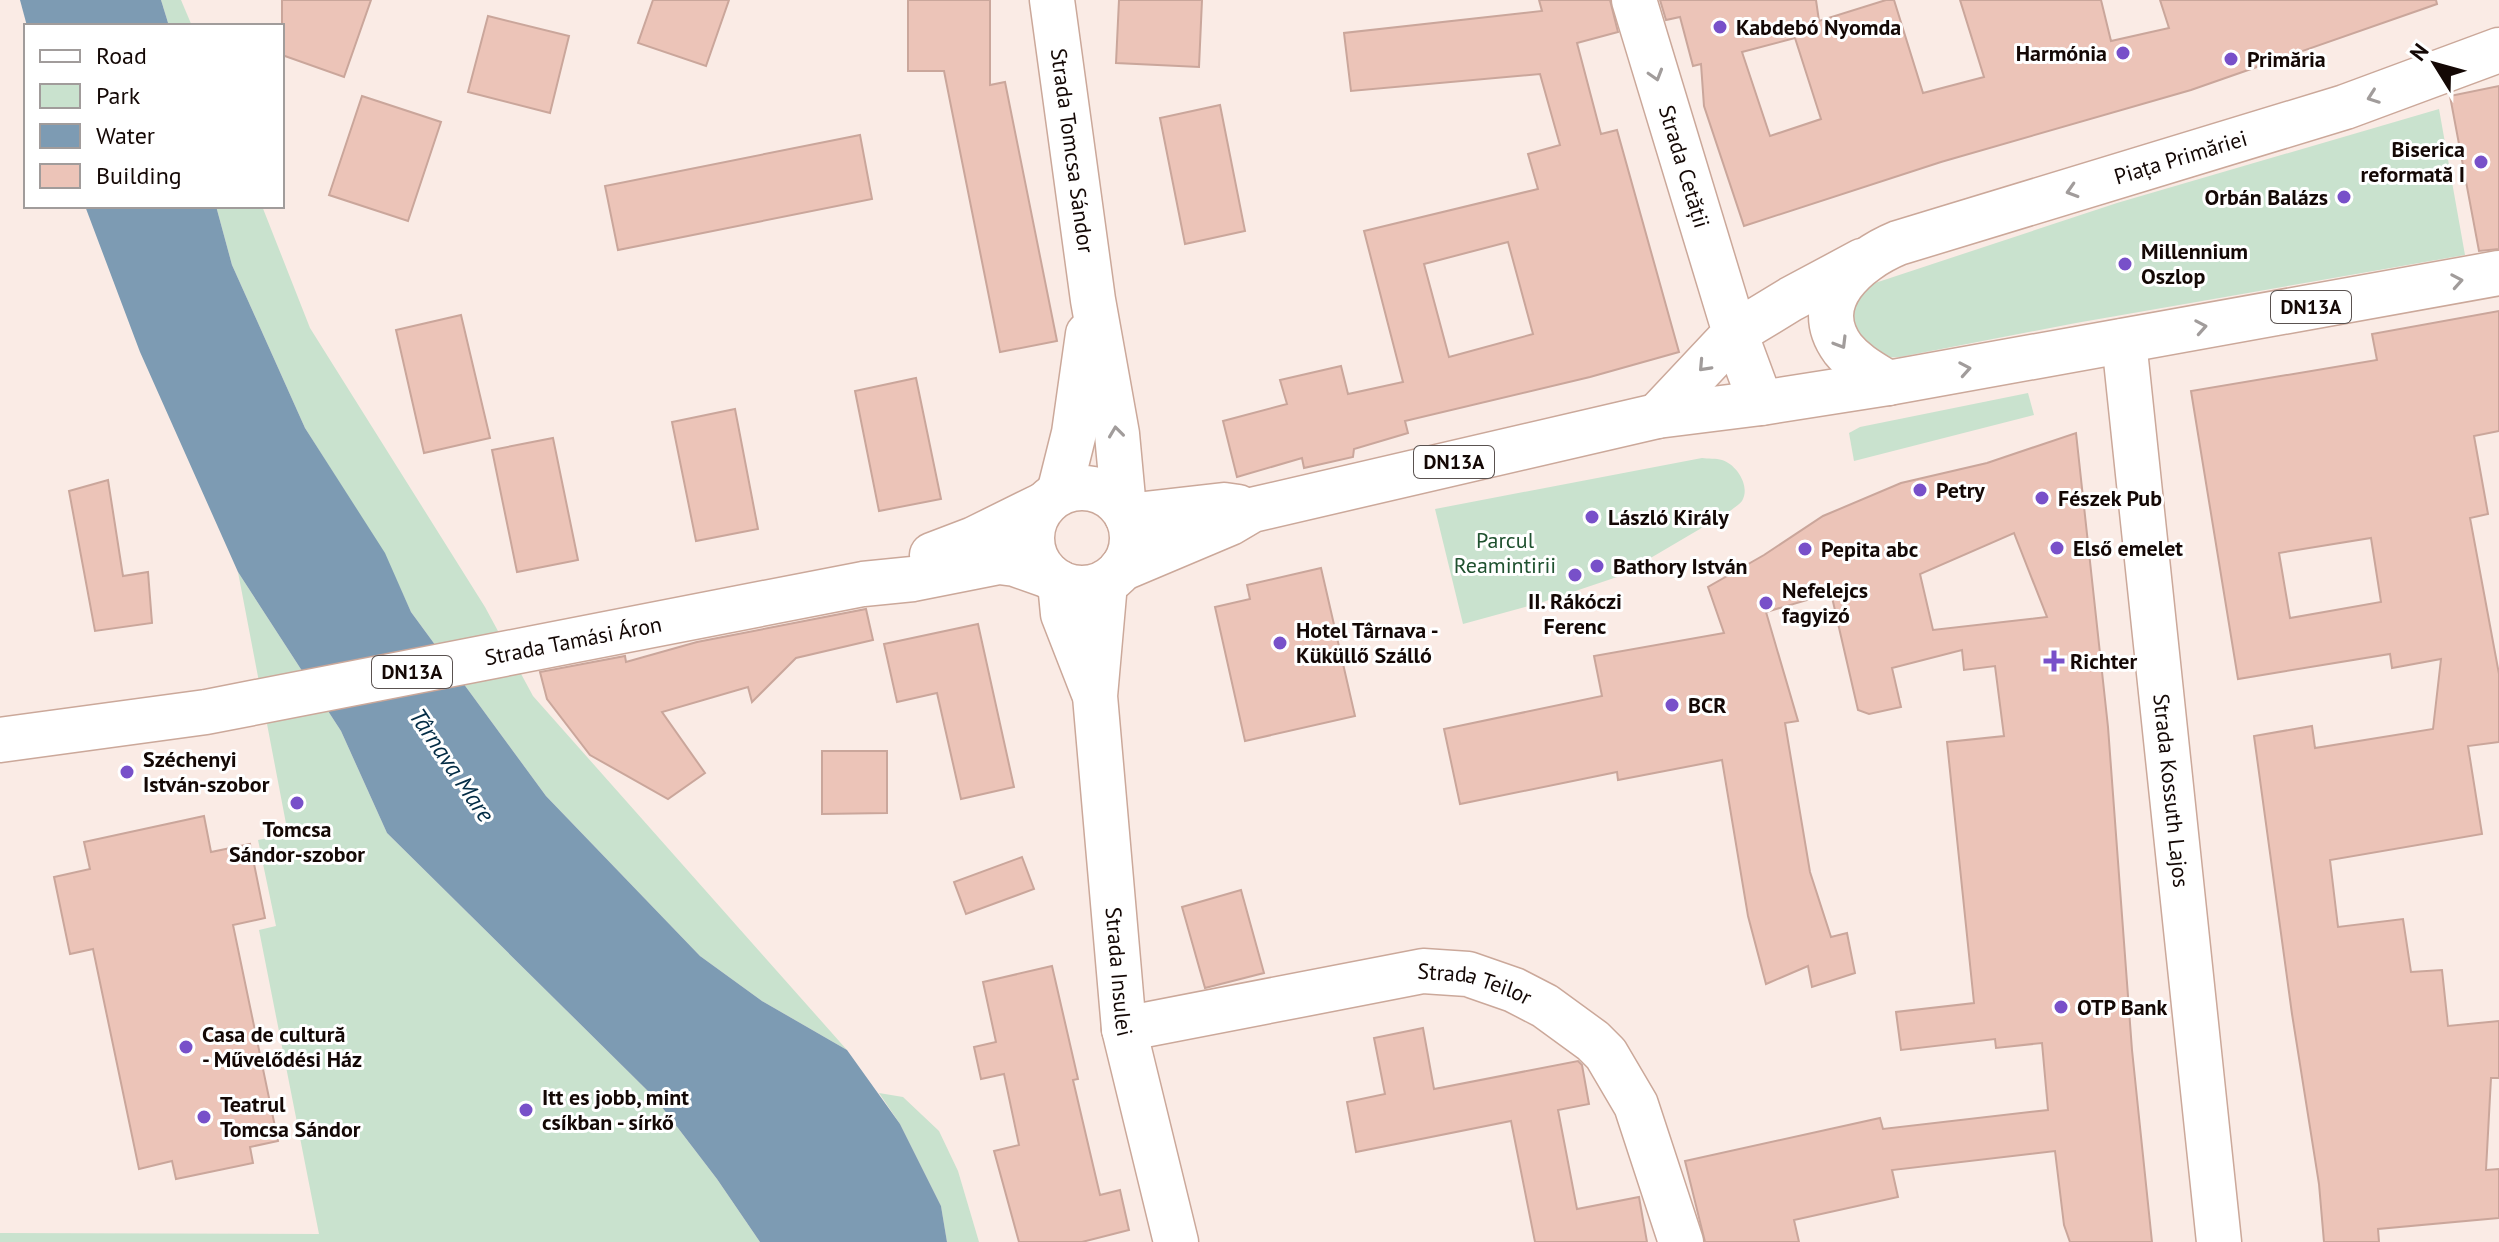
<svg xmlns="http://www.w3.org/2000/svg" width="2499" height="1242" font-family="'PT Sans',sans-serif">
  <style>
    .green { fill: #c9e2ce }
    .water { fill: #7d9bb3 }
    .building { fill: #ecc4b8; stroke: #caa69b; stroke-width: 2; fill-rule: evenodd }
    .lines { fill: none; stroke-linecap: round; stroke-linejoin: round }
    .minor-casing { stroke: #cba89a; stroke-width: 47 }
    .secondary-casing { stroke: #cba89a; stroke-width: 47 }
    .primary-casing { stroke: #cba89a; stroke-width: 47 }
    .minor { stroke: #fff; stroke-width: 44 }
    .secondary { stroke: #fff; stroke-width: 44 }
    .primary { stroke: #fff; stroke-width: 44 }
    .oneway { stroke: #a19c9b }
    .poi-dot { fill: #7850c9; stroke: #fff; stroke-width: 3 }
    .labels { text-anchor: middle; dominant-baseline: central; stroke-width: 6; stroke-linejoin: round; paint-order: stroke }
    .shield { fill: #fff; stroke: #5a5250; stroke-width: 2 }
    .shield-label { font-size: 20px; font-weight: bold; fill: #140805 }
    .poi-label { font-size: 22px; font-weight: bold; fill: #140805; stroke: #fff; text-anchor: start }
    .street-label { font-size: 22px; fill: #140805; stroke: #fff }
    .park-label { font-size: 22px; fill: #1f512f; stroke: #fff }
    .water-label { font-size: 24px; font-style: italic; fill: #032c45; stroke: #fff }
  </style>
  <rect width="100%" height="100%" fill="#faebe5"/>
  <g class="green">
    <path d="M161,0H181L192,26H169Z"/>
    <path d="M2439,109L2465,255L2076,323L1900,357L1882,358L1845,328L1856,293L1869,285L2117,203Z"/>
    <path d="M216,206H262L310,328L485,607L533,696L847,1050L762,1001L700,956L546,796L411,612L384,553L305,428L232,265Z"/>
    <path d="M2028,393L2034,415L1854,461L1849,433L1860,427Z"/>
    <path d="M1702,458C1708,459 1716,458 1722,460C1736,464 1751,486 1742,501C1739,505 1731,510 1727,513L1620,576L1540,603L1463,624L1435,509Z"/>
    <path d="M238,572L341,731L387,833L655,1098L717,1179L760,1242H0V1233L319,1234L259,930L276,926L258,840L288,834Z"/>
    <path d="M879,1093L903,1097L939,1131L958,1171L979,1242H947L941,1206L900,1124Z"/>
  </g>
  <g class="water">
    <path d="M20,0H161L169,26H27Z"/>
    <path d="M85,206H216L232,265L305,428L385,553L411,612L546,796L700,956L762,1001L847,1050L900,1124L941,1206L947,1242H760L717,1179L655,1098L387,833L341,731L238,572L140,352Z"/>
  </g>
  <g class="building">
    <path d="M282,0H371L344,77L282,55Z"/>
    <path d="M653,0H729L706,66L638,43Z"/>
    <path d="M908,0H990V85L1005,82L1057,341L1000,352L944,71H908Z"/>
    <path d="M1119,0H1202L1199,67L1116,63Z"/>
    <path d="M1539,0H1610L1618,32L1577,43L1601,134L1617,130L1679,352L1590,377L1405,421L1408,433L1354,449L1353,457L1304,468L1302,458L1237,477L1223,421L1287,404L1280,380L1341,366L1348,394L1403,382L1364,231L1538,189L1528,154L1560,145L1540,74L1351,91L1344,33L1542,11ZM1508,242L1533,334L1449,357L1424,264Z"/>
    <path d="M1660,0H1816L1819,21L1886,0H1894L1923,93L1984,77L1960,0H2101L2111,41L2169,28L2160,0H2436L2437,4L2191,90L1941,162L1744,226L1704,106L1701,64L1693,66L1680,17L1666,20ZM1795,38L1821,119L1770,136L1742,52Z"/>
    <path d="M488,16L569,36L550,113L468,92Z"/>
    <path d="M2499,86V249L2479,251L2450,96Z"/>
    <path d="M362,96L441,122L408,221L329,195Z"/>
    <path d="M1220,105L1245,231L1185,244L1160,118Z"/>
    <path d="M860,135L872,199L618,250L605,186Z"/>
    <path d="M2499,311V431L2474,436L2488,514L2470,518L2499,674V742L2468,746L2482,834L2330,860L2338,927L2403,919L2411,972L2442,970L2448,1026L2499,1021V1078H2491L2486,1170L2499,1169V1218L2378,1229L2379,1242H2324L2319,1184L2292,1014L2254,736L2312,726L2315,748L2433,729L2441,659L2392,668L2390,654L2238,679L2191,391L2377,360L2372,334ZM2371,538L2381,602L2290,618L2279,553Z"/>
    <path d="M461,315L490,438L424,453L396,330Z"/>
    <path d="M916,378L941,499L879,511L855,391Z"/>
    <path d="M735,409L758,529L696,541L672,422Z"/>
    <path d="M2076,433L2108,727L2132,1050L2152,1242H2070L2064,1225L2055,1151L1892,1170L1898,1197L1794,1220L1799,1242H1705L1685,1161L1880,1118L1883,1129L2048,1110L2042,1043L1996,1048L1995,1039L1901,1050L1896,1012L1974,1003L1947,742L2004,736L1995,666L1964,670L1962,650L1892,668L1901,707L1869,714L1858,710L1831,593L1766,612L1798,721L1785,723L1810,872L1831,937L1847,933L1855,973L1812,987L1808,966L1766,984L1748,916L1722,760L1618,780L1617,772L1460,804L1444,729L1602,696L1594,656L1724,633L1708,587L1764,555L1823,516L1901,483L1987,463ZM2014,533L2047,617L1933,630L1920,574Z"/>
    <path d="M553,438L578,560L517,572L492,450Z"/>
    <path d="M108,480L123,576L148,572L152,623L95,631L69,491Z"/>
    <path d="M1321,568L1355,716L1245,741L1215,607L1250,599L1247,585Z"/>
    <path d="M866,609L873,640L796,658L752,702L748,687L662,712L705,773L668,799L590,755L547,699L540,672L625,656L626,662L697,642Z"/>
    <path d="M978,624L1014,787L961,799L937,693L897,702L884,644Z"/>
    <path d="M822,751H887V813L822,814Z"/>
    <path d="M204,816L211,852L250,844L265,918L233,925L278,1141L250,1147L253,1163L176,1179L172,1161L139,1169L93,949L70,954L54,877L90,869L84,842Z"/>
    <path d="M1022,857L1034,889L966,914L954,882Z"/>
    <path d="M1241,890L1264,973L1205,988L1182,907Z"/>
    <path d="M1052,966L1078,1079L1073,1080L1100,1195L1120,1190L1129,1230L1082,1242H1019L994,1151L1019,1145L1004,1074L981,1079L974,1047L996,1042L983,982Z"/>
    <path d="M1423,1028L1434,1089L1578,1061L1582,1065L1589,1104L1558,1110L1577,1209L1639,1197L1647,1242H1535L1511,1121L1356,1152L1347,1102L1385,1094L1374,1038Z"/>
  </g>
  <g class="lines">
    <defs>
      <g id="minor">
        <path id="s1" d="M1634,0L1735,333L1657,416"/>
        <path d="M1761,403L1735,333L1791,299L1862,261"/>
        <path id="s2" d="M1124,1029L1423,971L1468,974L1514,990L1545,1006L1593,1041L1606,1054L1636,1105L1681,1242"/>
      </g>
      <g id="secondary">
        <path id="s3" d="M2124,341L2219,1242"/>
        <path id="s4" d="M1888,383C1872,373 1855,364 1843,349C1808,301 1857,260 1898,243L2345,107L2499,50"/>
        <path d="M1060,583L1063,614L1093,691"/>
        <path id="s5" d="M1105,583L1095,696L1124,1029L1176,1242"/>
      </g>
      <g id="primary">
        <path id="s6" d="M1052,0L1093,300L1117,434L1124,509"/>
        <circle cx="1082" cy="538" r="50"/>
        <path d="M1059,493L1074,433L1088,334"/>
        <path d="M1127,516L1224,505L1238,507"/>
        <path d="M932,555L974,539L1043,505"/>
        <path d="M1121,569L1230,523L1252,510L1657,416L1761,403L1888,383L2499,273"/>
        <path id="s7" d="M0,740L206,712L863,584L913,579L999,562L1015,564L1049,576"/>
      </g>
    </defs>
    <use href="#minor" class="minor-casing"/>
    <use href="#secondary" class="secondary-casing"/>
    <use href="#primary" class="primary-casing"/>
    <use href="#minor" class="minor"/>
    <use href="#secondary" class="secondary"/>
    <use href="#primary" class="primary"/>
  </g>
  <defs><path id="oneway-chevron" d="M-2-3.5L2.5 0L-2 3.5" fill="none" stroke-width="1.6" stroke-linecap="round" stroke-linejoin="round" transform="scale(2)"/></defs>
  <g class="oneway">
    <use href="#oneway-chevron" transform="translate(1656 75) rotate(73)"/>
    <use href="#oneway-chevron" transform="translate(2373 97) rotate(160)"/>
    <use href="#oneway-chevron" transform="translate(2072 191) rotate(163)"/>
    <use href="#oneway-chevron" transform="translate(2457 281) rotate(-10)"/>
    <use href="#oneway-chevron" transform="translate(2201 327) rotate(-10)"/>
    <use href="#oneway-chevron" transform="translate(1841 343) rotate(59)"/>
    <use href="#oneway-chevron" transform="translate(1704 366) rotate(133)"/>
    <use href="#oneway-chevron" transform="translate(1965 369) rotate(-10)"/>
    <use href="#oneway-chevron" transform="translate(1116 432) rotate(-97)"/>
  </g>
  <g class="poi-dot">
    <circle cx="1720" cy="27" r="8"/>
    <circle cx="2123" cy="53" r="8"/>
    <circle cx="2231" cy="59" r="8"/>
    <circle cx="2481" cy="162" r="8"/>
    <circle cx="2344" cy="197" r="8"/>
    <circle cx="2125" cy="264" r="8"/>
    <circle cx="1920" cy="490" r="8"/>
    <circle cx="2042" cy="498" r="8"/>
    <circle cx="1592" cy="517" r="8"/>
    <circle cx="2057" cy="548" r="8"/>
    <circle cx="1805" cy="549" r="8"/>
    <circle cx="1597" cy="566" r="8"/>
    <circle cx="1575" cy="575" r="8"/>
    <circle cx="1766" cy="603" r="8"/>
    <circle cx="1280" cy="643" r="8"/>
    <path d="M2050 649h8v8h8v8h-8v8h-8v-8h-8v-8h8z"/>
    <circle cx="1672" cy="705" r="8"/>
    <circle cx="127" cy="772" r="8"/>
    <circle cx="297" cy="803" r="8"/>
    <circle cx="2061" cy="1007" r="8"/>
    <circle cx="186" cy="1047" r="8"/>
    <circle cx="526" cy="1110" r="8"/>
    <circle cx="204" cy="1117" r="8"/>
  </g>
  <g class="labels">
    <g class="shield">
      <rect x="2271" y="291" width="80" height="32" rx="6"/>
      <rect x="1414" y="446" width="80" height="32" rx="6"/>
      <rect x="372" y="656" width="80" height="32" rx="6"/>
    </g>
    <g class="shield-label">
      <text x="2311" y="307">DN13A</text>
      <text x="1454" y="462">DN13A</text>
      <text x="412" y="672">DN13A</text>
    </g>
    <g class="poi-label">
      <text x="1736" y="27">Kabdebó Nyomda</text>
      <text x="2107" y="53" text-anchor="end">Harmónia</text>
      <text x="2247" y="59">Primăria</text>
      <text x="2465" y="149" text-anchor="end">Biserica<tspan x="2465" dy="25">reformată I</tspan></text>
      <text x="2328" y="197" text-anchor="end">Orbán Balázs</text>
      <text x="2141" y="251">Millennium<tspan x="2141" dy="25">Oszlop</tspan></text>
      <text x="1936" y="490">Petry</text>
      <text x="2058" y="498">Fészek Pub</text>
      <text x="1608" y="517">László Király</text>
      <text x="2073" y="548">Első emelet</text>
      <text x="1821" y="549">Pepita abc</text>
      <text x="1613" y="566">Bathory István</text>
      <text x="1782" y="590">Nefelejcs<tspan x="1782" dy="25">fagyizó</tspan></text>
      <text x="1575" y="601" text-anchor="middle">II. Rákóczi<tspan x="1575" dy="25">Ferenc</tspan></text>
      <text x="1296" y="630">Hotel Târnava -<tspan x="1296" dy="25">Küküllő Szálló</tspan></text>
      <text x="2070" y="661">Richter</text>
      <text x="1688" y="705">BCR</text>
      <text x="143" y="759">Széchenyi<tspan x="143" dy="25">István-szobor</tspan></text>
      <text x="297" y="829" text-anchor="middle">Tomcsa<tspan x="297" dy="25">Sándor-szobor</tspan></text>
      <text x="2077" y="1007">OTP Bank</text>
      <text x="202" y="1034">Casa de cultură<tspan x="202" dy="25">- Művelődési Ház</tspan></text>
      <text x="542" y="1097">Itt es jobb, mint<tspan x="542" dy="25">csíkban - sírkő</tspan></text>
      <text x="220" y="1104">Teatrul<tspan x="220" dy="25">Tomcsa Sándor</tspan></text>
    </g>
    <g class="street-label">
      <text stroke="none"><textPath href="#s6" startOffset="152">Strada Tomcsa Sándor</textPath></text>
      <text stroke="none"><textPath href="#s4" startOffset="492">Piața Primăriei</textPath></text>
      <text stroke="none"><textPath href="#s1" startOffset="174">Strada Cetății</textPath></text>
      <text stroke="none"><textPath href="#s7" startOffset="582">Strada Tamási Áron</textPath></text>
      <text stroke="none"><textPath href="#s3" startOffset="452">Strada Kossuth Lajos</textPath></text>
      <text stroke="none"><textPath href="#s5" startOffset="390">Strada Insulei</textPath></text>
      <text stroke="none"><textPath href="#s2" startOffset="358">Strada Teilor</textPath></text>
    </g>
    <g class="park-label">
      <text x="1505" y="540">Parcul<tspan x="1505" dy="25">Reamintirii</tspan></text>
    </g>
    <g class="water-label">
      <text transform="translate(452 765) rotate(56)">Târnava Mare</text>
    </g>
  </g>
  <rect x="24" y="24" width="260" height="184" fill="#ffffff" stroke="#a19c9b" stroke-width="2"/>
  <rect x="40" y="50" width="40" height="12" fill="#ffffff" stroke="#a19c9b" stroke-width="2"/>
  <text x="96" y="64" font-size="24" fill="#140805">Road</text>
  <rect x="40" y="84" width="40" height="24" fill="#c9e2ce" stroke="#a19c9b" stroke-width="2"/>
  <text x="96" y="104" font-size="24" fill="#140805">Park</text>
  <rect x="40" y="124" width="40" height="24" fill="#7d9bb3" stroke="#a19c9b" stroke-width="2"/>
  <text x="96" y="144" font-size="24" fill="#140805">Water</text>
  <rect x="40" y="164" width="40" height="24" fill="#ecc4b8" stroke="#a19c9b" stroke-width="2"/>
  <text x="96" y="184" font-size="24" fill="#140805">Building</text>
  <g transform="translate(2435 64) rotate(307)" stroke="#ffffff" stroke-width="6" paint-order="stroke">
  <path d="M0-6L14 30L0 20L-14 30Z" fill="#140805"/>
  <text y="-12" font-size="22" font-weight="bold" text-anchor="middle" fill="#140805">N</text>
  </g>
</svg>
